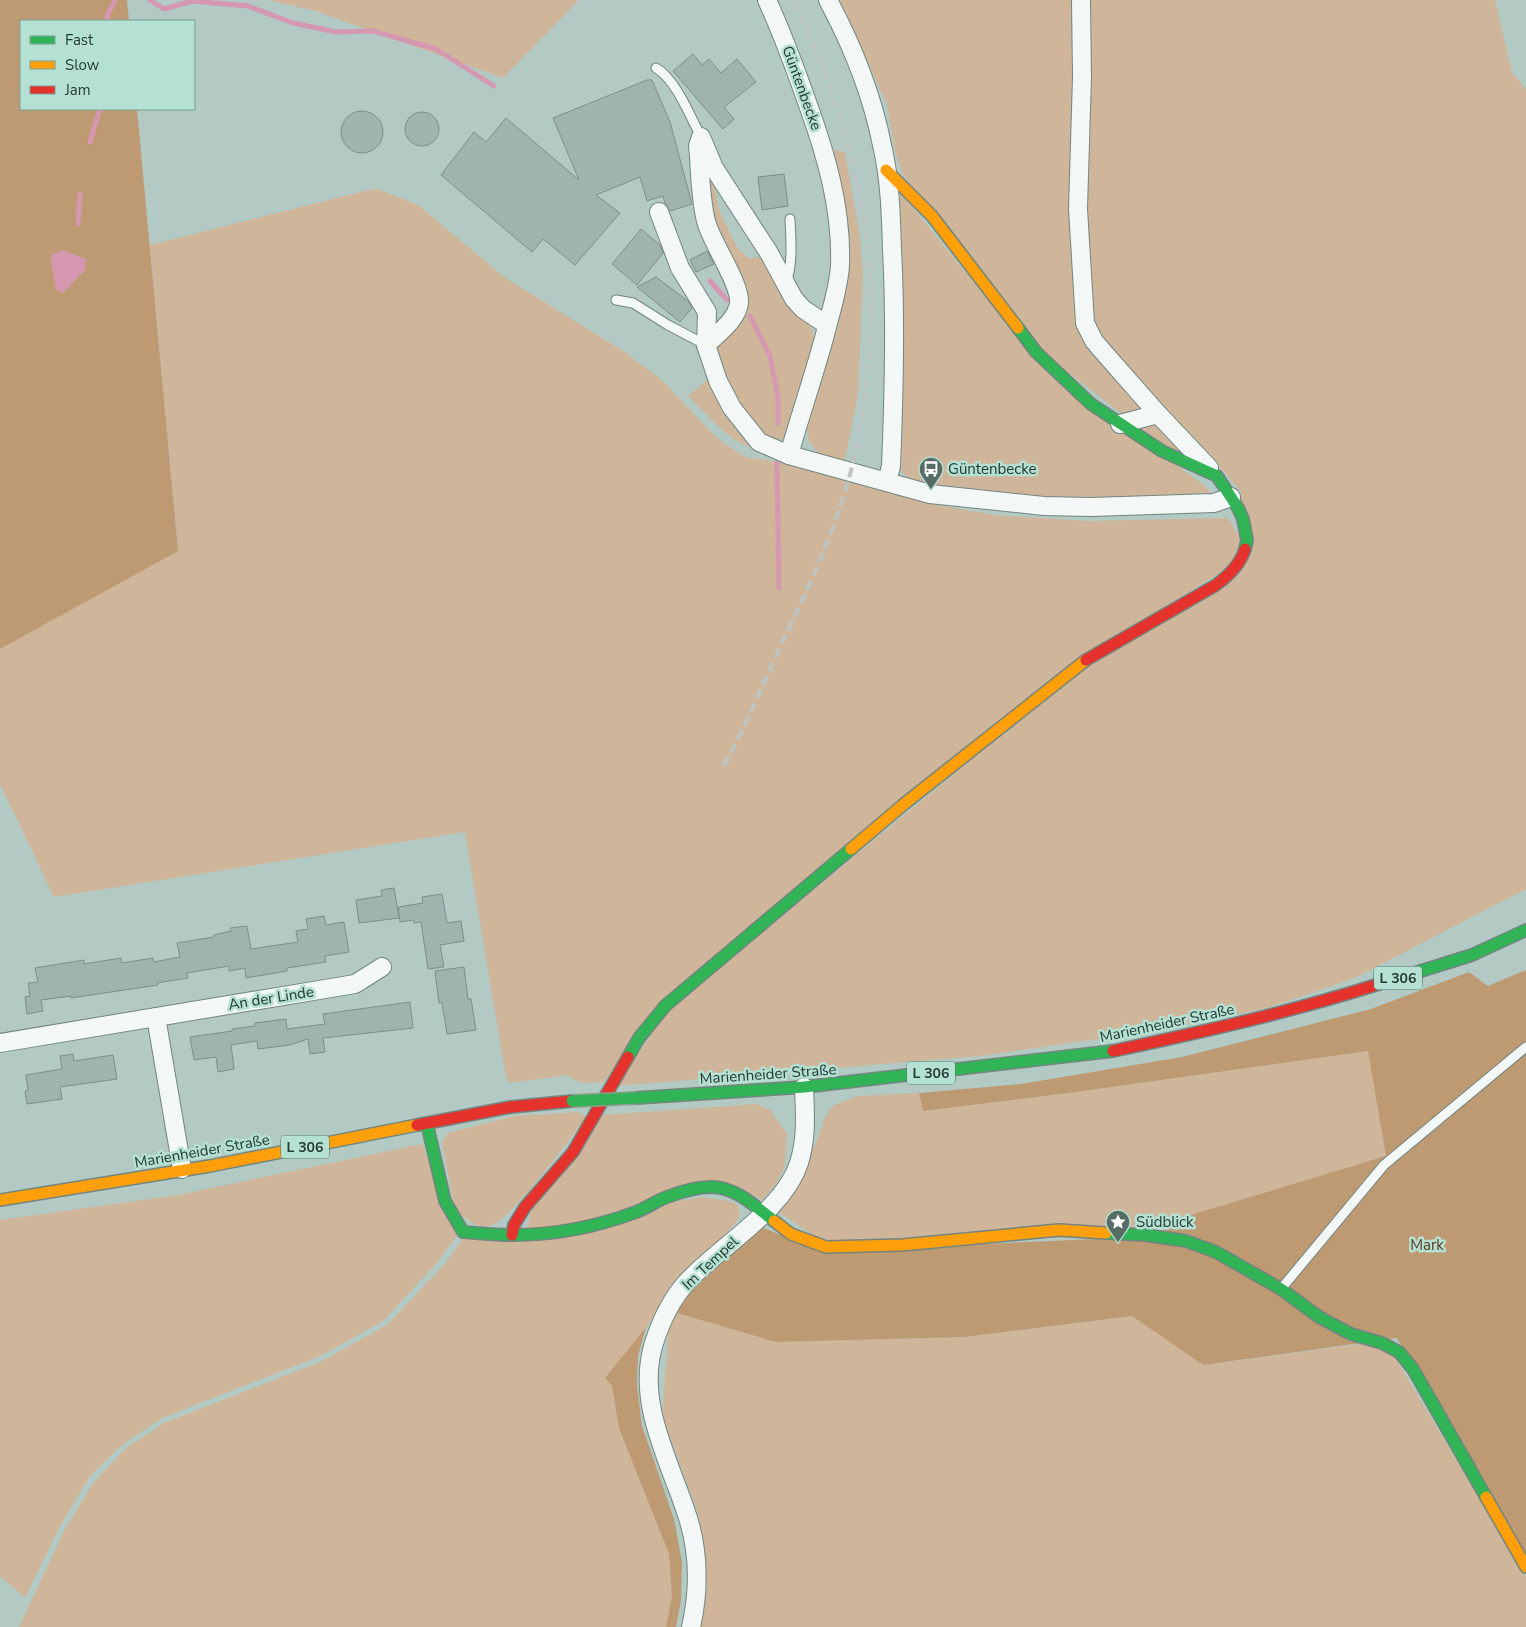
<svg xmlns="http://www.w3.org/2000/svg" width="1526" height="1627" font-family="'Nunito Sans',sans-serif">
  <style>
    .green { fill: #cfb69a }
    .forest { fill: #be9a73 }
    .water { fill: #d697b1 }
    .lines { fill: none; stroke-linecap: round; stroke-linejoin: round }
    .stream { stroke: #d697b1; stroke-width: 5 }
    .building { fill: #a0b3ad; stroke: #7c8f8a }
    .lane-casing { stroke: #728580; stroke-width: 11 }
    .street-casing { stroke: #728580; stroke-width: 20 }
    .fast-casing { stroke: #728580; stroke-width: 14 }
    .slow-casing { stroke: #728580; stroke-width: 14 }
    .jam-casing { stroke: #728580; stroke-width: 14 }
    .lane { stroke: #f3f7f6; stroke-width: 9 }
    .street { stroke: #f3f7f6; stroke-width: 18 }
    .fast { stroke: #30b455; stroke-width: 11 }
    .slow { stroke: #ff9f0a; stroke-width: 11 }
    .jam { stroke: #e5322d; stroke-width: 11 }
    .rail { stroke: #bdc4c2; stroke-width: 4; stroke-dasharray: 10 5; stroke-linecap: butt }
    .fast-bridge-casing { stroke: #8f9d8b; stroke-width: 14; stroke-linecap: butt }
    .fast-bridge { stroke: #30b455; stroke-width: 11 }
    .labels { text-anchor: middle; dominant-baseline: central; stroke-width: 5; stroke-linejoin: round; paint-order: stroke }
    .shield { fill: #b4e1d3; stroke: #516b63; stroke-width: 1 }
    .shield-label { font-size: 14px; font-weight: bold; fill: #263933 }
    .street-label { font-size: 15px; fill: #263933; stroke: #b4e1d3 }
    .poi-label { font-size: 15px; fill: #263933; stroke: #b4e1d3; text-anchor: start }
    .park-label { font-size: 15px; fill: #5c381e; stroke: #b4e1d3 }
  </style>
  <rect width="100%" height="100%" fill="#b2cac3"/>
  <g class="green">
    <path d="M268,0H576L578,1L503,78L316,11Z"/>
    <path d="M840,0H1077L1082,324L1194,463L1165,447L1039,350L902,173L895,151L887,105Z"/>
    <path d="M1084,0H1495L1512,72L1526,90V889L1355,978L1267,1008L1148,1032L980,1056L616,1086L668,1010L1092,660L1237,573L1241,492L1195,438L1163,409L1088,322Z"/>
    <path d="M831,149L845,152L860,238L863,274L858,395L844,465L819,454L809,442L807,431L808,416L832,345L842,310L848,274V249Z"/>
    <path d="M704,166L713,177L719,210L737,248L749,258L765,257L792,311L811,327L816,342L785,438L773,442L757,434L735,404L714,345L740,314L714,229Z"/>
    <path d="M378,189L418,205L504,277L623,351L662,380L711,432L724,443L746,457L791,464L838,479L931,504L995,515L1087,521L1228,518L1240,538L1231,566L1091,652L664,1000L604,1082L580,1083L567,1075L510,1083L506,1077L465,832L54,897L0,784V649L178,550L150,245L364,191Z"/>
    <path d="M900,192L1033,355L1161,454L1204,485L1216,499L1086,502L993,496L913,482C906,477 901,472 897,463L904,358Z"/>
    <path d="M712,376L756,448C731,445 706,413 688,396Z"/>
    <path d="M1369,1051L1387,1156L1169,1222L1163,1236L826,1243L778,1212L795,1187L817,1140L825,1117L834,1105L858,1096L919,1093L923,1111L1061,1094Z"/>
    <path d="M757,1104L770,1110L787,1134L785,1164L779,1179L763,1200L724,1182L569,1224L528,1226L531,1210L601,1115Z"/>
    <path d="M579,1112L587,1117C569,1139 513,1219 489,1226C476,1229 465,1217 455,1210L442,1142L448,1133L515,1116Z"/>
    <path d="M422,1144L459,1233L435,1265L383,1321L320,1356L162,1418L123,1444L90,1476L60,1526L25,1598L0,1576V1220L178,1195Z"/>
    <path d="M703,1197L733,1202L738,1206L740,1213L738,1220L722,1238L675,1280L612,1386L619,1428L669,1554L672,1596L666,1627H19L65,1529L94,1482L125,1449L164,1423L320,1362L387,1325L444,1265L464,1237Z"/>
    <path d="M670,1311L776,1342L964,1337L1132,1316L1204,1365L1385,1341L1526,1576V1627H700L704,1614L707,1586L699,1516L662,1416Z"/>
  </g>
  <g class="forest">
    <path d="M0,0H127L129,21H21V109H137L178,551L0,649Z"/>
    <path d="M1526,970V1556L1397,1338L1203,1365L1132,1316L964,1337L776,1342L670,1311L737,1248L763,1228L824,1251L1163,1236L1168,1222L1386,1156L1368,1051L1061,1094L923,1111L919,1093L1021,1084L1182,1057L1371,1009L1469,972L1488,986Z"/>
    <path d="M646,1327L638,1356L637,1385L642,1426L674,1519L682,1562L681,1600L676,1627H666L672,1596L669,1554L619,1428L612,1386L605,1378Z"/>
  </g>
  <path class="water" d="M63,250L86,259L85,270L63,293L56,290L51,263L52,254Z"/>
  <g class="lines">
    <g class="stream">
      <path d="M150,0L164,9L192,1L248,6L293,23L336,32L373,31L436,49L494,86"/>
      <path d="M108,21L107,16L115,0"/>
      <path d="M90,142L100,109"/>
      <path d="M78,224L80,194"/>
      <path d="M710,281L727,300"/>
      <path d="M750,316L770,356L778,397V423"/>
      <path d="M777,462L779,588"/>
    </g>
  </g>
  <g class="building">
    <path d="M693,54L702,65L709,59L721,73L737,59L756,82L724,107L734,119L723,129L673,71Z"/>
    <path d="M647,80H652L670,122L692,204L670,211L665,203L663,196L647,201L640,177L596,195L620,213L575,265L543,239L532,252L441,175L474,132L486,142L506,118L579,180L553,118Z"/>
    <circle cx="362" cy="132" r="21"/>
    <circle cx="422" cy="129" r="17"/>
    <path d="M784,174L788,206L762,210L758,177Z"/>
    <path d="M641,229L660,245L663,253L637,285L612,264Z"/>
    <path d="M707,251L714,264L696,272L690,260Z"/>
    <path d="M656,277L689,302L692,308L680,322L637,287Z"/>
    <path d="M394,888L399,918L359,923L356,900L382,896L381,890Z"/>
    <path d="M442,894L447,923L461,921L464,941L440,945L444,967L428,969L421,922L414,923V920L400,922L398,907L423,903L422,897Z"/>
    <path d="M324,916L326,925L344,922L349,952L325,956L326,962L287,968V971L246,978L245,968L229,971V966L187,973L188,978L157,983L158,985L71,998V996L41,1000L43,1011L27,1014L25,997L30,996L28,983L38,982L35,968L84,960V964L121,958L122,963L153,958L154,962L180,957L177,943L214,937V935L231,931L230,928L247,926L251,949L298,942L296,931L308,929L306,919Z"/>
    <path d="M464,967L468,999H471L476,1030L447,1034L442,1003H439L435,971Z"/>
    <path d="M410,1002L413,1028L323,1038L325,1052L310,1054L308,1039L290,1045L258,1049L257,1041L231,1045L234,1069L218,1072L216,1057L194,1060L190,1037L232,1031V1029L255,1026V1023L286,1019L287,1029L325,1024L323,1014Z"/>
    <path d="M73,1054L74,1061L113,1055L117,1079L60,1087L62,1099L27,1104L25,1091L28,1090L26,1075L62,1069L60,1056Z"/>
  </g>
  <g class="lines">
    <defs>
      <g id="lane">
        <path d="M656,68C675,78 691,118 701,137"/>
        <path d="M786,284C793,263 791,241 790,219"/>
        <path d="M616,300L633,303L668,325L706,345"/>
        <path d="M1281,1289L1384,1165L1526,1047"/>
      </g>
      <g id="street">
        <path d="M767,0C782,33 795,68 807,102C826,154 842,209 840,265C839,286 832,307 827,327C816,370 801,412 789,455"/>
        <path d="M828,0C852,45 872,94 882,145C890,179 891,215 892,250C896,322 894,394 891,466L887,482"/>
        <path d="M1081,0L1082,77L1078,209L1085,323L1094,341L1106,355L1158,414L1209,468"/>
        <path d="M659,212L680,268L707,312L706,345L718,381L732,408L759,442L789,455L930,494L1044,506L1091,507L1214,503L1231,497"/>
        <path d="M706,345C718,333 737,320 739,303C741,284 711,242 706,221C701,201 700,177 699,156L698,146L701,137L714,168L769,253L794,299L803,309L827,325"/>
        <path d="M1120,424L1158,414"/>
        <path d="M156,1017L182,1169"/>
        <path d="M0,1043L355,984L382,967"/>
        <path d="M691,1627C699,1592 699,1553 688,1518C671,1463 635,1403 654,1343C661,1321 671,1300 686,1283C719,1246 783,1212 799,1163C807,1138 805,1113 804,1087"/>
      </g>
      <g id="fast">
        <path d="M1018,328L1036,352L1091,404L1162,451L1217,476L1238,508L1243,519L1247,540L1245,549"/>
        <path d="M1379,984L1472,955L1526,930"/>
        <path d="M628,1057L639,1038L665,1006L851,849"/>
        <path d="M636,1098L804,1087L1113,1051"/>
        <path d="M427,1124L445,1201L463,1232C479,1233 496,1235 513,1235C555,1235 596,1227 636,1212C647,1208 656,1201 667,1197C680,1192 697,1187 711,1187C736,1187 755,1206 774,1221"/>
        <path d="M1106,1233L1146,1235L1186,1241L1216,1252L1281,1289L1319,1317L1351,1334L1382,1343L1399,1352L1413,1369L1486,1497"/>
      </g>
      <g id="slow">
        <path d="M886,170L932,216L1018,328"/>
        <path d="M851,849L904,804L1086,660"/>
        <path d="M0,1200L210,1166L417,1125"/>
        <path d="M774,1221L791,1234L826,1247L902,1245L1059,1230L1106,1233"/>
        <path d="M1486,1497L1526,1567"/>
      </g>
      <g id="jam">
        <path d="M1086,660L1216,585C1229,575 1240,565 1245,549"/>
        <path d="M1113,1051C1202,1032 1291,1012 1379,984"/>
        <path d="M417,1125L511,1107L572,1101"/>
        <path d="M512,1235L514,1225L525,1207L573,1152L628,1057"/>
      </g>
    </defs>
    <use href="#lane" class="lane-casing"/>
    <use href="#street" class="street-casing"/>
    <use href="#fast" class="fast-casing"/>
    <use href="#slow" class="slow-casing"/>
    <use href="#jam" class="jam-casing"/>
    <use href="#lane" class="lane"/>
    <use href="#street" class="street"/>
    <use href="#fast" class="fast"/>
    <use href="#slow" class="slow"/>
    <use href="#jam" class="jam"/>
    <path class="rail" d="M724,766C743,731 759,693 776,656C802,601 829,546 846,488C853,467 856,446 860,425C889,274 859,137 793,0"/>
    <defs>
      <path id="fast-bridge" d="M572,1101L636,1098"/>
    </defs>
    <use href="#fast-bridge" class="fast-bridge-casing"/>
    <use href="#fast-bridge" class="fast-bridge"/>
  </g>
  <defs>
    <symbol id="bus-pin" viewBox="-11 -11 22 30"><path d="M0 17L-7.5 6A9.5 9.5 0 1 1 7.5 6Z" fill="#576c65" stroke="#b4e1d3"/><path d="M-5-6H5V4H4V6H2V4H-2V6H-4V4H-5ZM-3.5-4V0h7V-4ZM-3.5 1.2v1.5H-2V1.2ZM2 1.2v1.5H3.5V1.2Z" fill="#fff"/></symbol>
    <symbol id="sight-pin" viewBox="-11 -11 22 30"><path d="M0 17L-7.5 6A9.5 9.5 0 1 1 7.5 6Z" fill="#576c65" stroke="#b4e1d3"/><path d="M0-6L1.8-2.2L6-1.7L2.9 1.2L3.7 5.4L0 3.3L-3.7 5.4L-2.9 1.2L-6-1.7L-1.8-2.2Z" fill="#fff"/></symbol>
  </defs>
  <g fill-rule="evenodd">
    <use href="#bus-pin" x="917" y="455" width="28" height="38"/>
    <use href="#sight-pin" x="1104" y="1208" width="28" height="38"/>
  </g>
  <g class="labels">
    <g class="shield">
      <rect x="1374" y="966.5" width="48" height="23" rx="4"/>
      <rect x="907" y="1061.5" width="48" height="23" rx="4"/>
      <rect x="281" y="1135.5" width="48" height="23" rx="4"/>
    </g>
    <g class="shield-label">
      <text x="1398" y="978">L 306</text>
      <text x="931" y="1073">L 306</text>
      <text x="305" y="1147">L 306</text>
    </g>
    <g class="street-label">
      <text transform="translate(802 88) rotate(70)">Güntenbecke</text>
      <text transform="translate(271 998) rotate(-9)">An der Linde</text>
      <text transform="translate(1167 1023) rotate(-12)">Marienheider Straße</text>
      <text transform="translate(768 1074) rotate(-4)">Marienheider Straße</text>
      <text transform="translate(202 1151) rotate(-10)">Marienheider Straße</text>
      <text transform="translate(710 1263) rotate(-43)">Im Tempel</text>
    </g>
    <g class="poi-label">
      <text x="948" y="469">Güntenbecke</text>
      <text x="1136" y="1222">Südblick</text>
    </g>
    <g class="park-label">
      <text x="1427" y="1245">Mark</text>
    </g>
  </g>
  <rect x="20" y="20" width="175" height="90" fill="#b4e1d3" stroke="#7b9e93"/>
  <rect x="30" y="36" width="25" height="8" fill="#30b455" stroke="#7b9e93"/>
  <text x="65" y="45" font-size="15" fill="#263933">Fast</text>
  <rect x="30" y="61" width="25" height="8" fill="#ff9f0a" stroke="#7b9e93"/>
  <text x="65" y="70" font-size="15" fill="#263933">Slow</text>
  <rect x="30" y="86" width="25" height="8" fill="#e5322d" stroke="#7b9e93"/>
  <text x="65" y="95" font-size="15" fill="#263933">Jam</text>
</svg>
